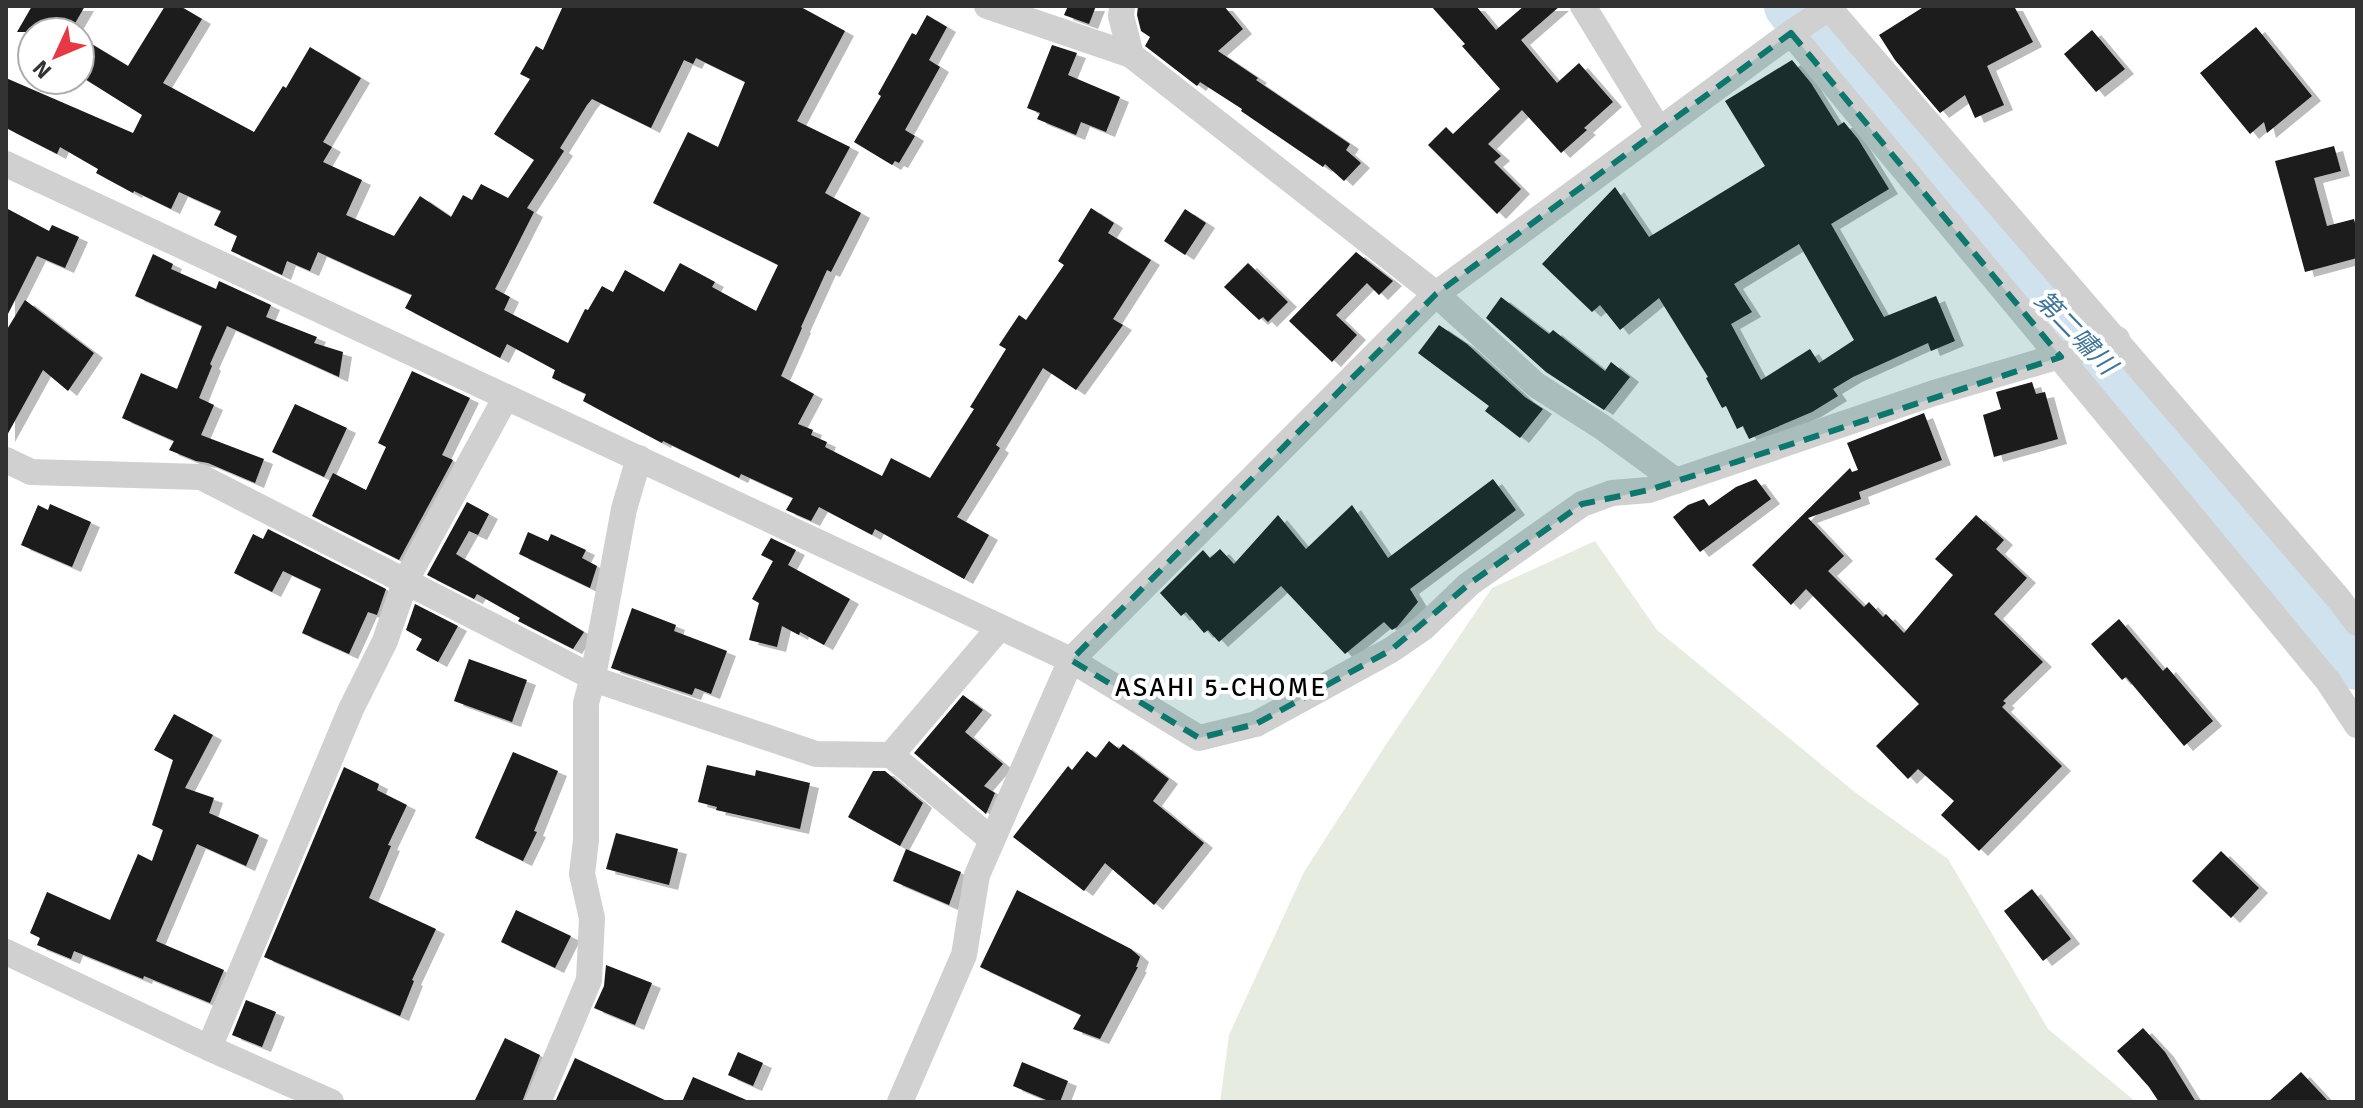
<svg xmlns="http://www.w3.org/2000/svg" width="2363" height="1108" font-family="Signika,'Noto Sans JP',sans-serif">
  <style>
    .green { fill: #e6ecdf }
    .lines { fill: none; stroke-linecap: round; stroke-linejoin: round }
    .river { stroke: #cfe2ee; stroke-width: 52 }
    .building { fill: #1a1a1a; fill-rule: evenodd; filter: url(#shadow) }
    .minor { stroke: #d0d0d0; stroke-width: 26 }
    .marked { fill: #0f766e; fill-opacity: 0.2; stroke: #0f766e; stroke-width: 6; stroke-dasharray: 16 10; stroke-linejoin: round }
    .labels { text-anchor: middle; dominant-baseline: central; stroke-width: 8; stroke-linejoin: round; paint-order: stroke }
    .water-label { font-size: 26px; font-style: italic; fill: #3f7597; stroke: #fff }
    .neighbourhood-label { font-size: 26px; letter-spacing: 2px; fill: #000; stroke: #fff }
  </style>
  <defs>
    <filter id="shadow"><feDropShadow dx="9" dy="5" stdDeviation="0" flood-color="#0004"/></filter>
  </defs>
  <rect width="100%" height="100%" fill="#fff"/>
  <path class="green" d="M1595,541L1657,630L1856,793L1948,859L2048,1029L2136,1102H1220L1229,1035L1304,872L1387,743L1492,588Z"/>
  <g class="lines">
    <path class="river" d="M1790,6L2003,263L2088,341L2222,498L2357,664"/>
  </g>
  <g class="building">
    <path d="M32,6H85L70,32H17Z"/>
    <path d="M165,6H180L202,19L163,83L254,132L283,86L286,88L310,47L361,78L323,142L332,147L323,162L362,180L346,215L394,236L420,196L451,217L463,195L472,200L481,184L508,198L534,160L494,134L530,79L520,74L536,46L543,50L563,6H799L845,31L797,121L850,147L825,193L861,213L831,272L827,270L801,327L802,328L781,376L814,394L798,424L813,430L811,435L827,442L825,447L882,476L891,458L930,478L974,409L970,407L1006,349L999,345L1019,315L1026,320L1064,265L1058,261L1091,208L1114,223L1108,233L1151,260L1113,319L1123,325L1076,390L1043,368L996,445L1000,448L957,517L989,535L964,579L875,529L872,535L819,507L811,521L786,510L793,498L741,474L739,478L663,441L662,443L611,416L583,401L586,394L552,378L555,370L507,344L500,358L405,308L412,295L318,252L310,271L287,261L282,275L231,251L237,236L214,225L221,211L179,192L171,209L134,191L133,193L96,173L98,169L60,147L57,154L6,128V78L133,133L142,115L80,76V37L128,66ZM696,58L745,82L718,147L688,132L653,203L778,265L756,311L712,287L715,282L680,263L664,292L625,270L613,292L602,286L588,310L585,309L568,343L504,310L510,297L495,289L534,212L527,208L564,151L560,148L587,105L592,99L651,128L684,60L693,64Z"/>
    <path d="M1068,6H1096L1089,24L1064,15Z"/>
    <path d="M1138,6H1224L1243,29L1218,51L1258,78L1256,80L1350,144L1346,150L1361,163L1344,181L1325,164L1323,167L1241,111L1242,109L1200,82L1197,86L1193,83L1145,46L1150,37L1141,31L1137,15Z"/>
    <path d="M1431,6H1476L1496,30L1524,6H1560L1521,40L1557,83L1579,63L1613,102L1584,128L1587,130L1561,153L1522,110L1488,144L1501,156L1494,162L1521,189L1497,214L1428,145L1446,127L1453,134L1500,89L1462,46L1465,44Z"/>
    <path d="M1925,6H2014L2033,42L1987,66L2004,105L1975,118L1965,95L1940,113L1895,60L1879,35Z"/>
    <path d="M927,15L947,27L929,60L940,67L905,130L915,136L899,163L895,161L892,165L854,142L881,96L878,94L912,33L916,35Z"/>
    <path d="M2256,27L2312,96L2267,133L2264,122L2250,134L2200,73Z"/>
    <path d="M2092,30L2125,69L2096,92L2064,54Z"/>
    <path d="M1052,45L1077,53L1068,75L1120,97L1106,132L1081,122L1076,135L1037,119L1040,113L1027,108Z"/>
    <path d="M1792,60L1811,83L1838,126L1844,122L1858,139L1889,189L1831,224L1884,317L1936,296L1955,341L1931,351L1928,343L1853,377L1833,389L1838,396L1812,412L1749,439L1743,426L1737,429L1726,406L1722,408L1706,378L1708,377L1659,298L1620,330L1600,305L1592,312L1542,264L1615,187L1649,237L1765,166L1725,101ZM1799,244L1854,340L1819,363L1810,349L1761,380L1731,324L1752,312L1734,284Z"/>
    <path d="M2334,146L2341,171L2314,178L2327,226L2354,219L2357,231V258L2305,272L2275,161Z"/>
    <path d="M6,208L49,231L52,225L79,237L65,268L37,256L6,318Z"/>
    <path d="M1185,209L1206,223L1185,255L1164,241Z"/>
    <path d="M1356,252L1393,281L1379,295L1367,283L1336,315L1357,335L1332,362L1289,321Z"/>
    <path d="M153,254L173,264L171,269L216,289L219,281L271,305L266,317L317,337L314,343L343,352L339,377L227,326L210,364L212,366L199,398L214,405L201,435L264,459L255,483L208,463L196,461L169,450L174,441L122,418L141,373L177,389L202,326L135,296Z"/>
    <path d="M1248,263L1288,302L1268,322L1263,317L1259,320L1224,287Z"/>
    <path d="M1501,297L1549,334L1553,330L1605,371L1611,362L1630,377L1604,410L1546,372L1486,318Z"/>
    <path d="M25,300L94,353L68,391L43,370L6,437V331Z"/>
    <path d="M1439,325L1467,344L1525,397L1543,409L1520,438L1485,411L1489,406L1418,353Z"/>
    <path d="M412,371L470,398L442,455L453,460L399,560L312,516L333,473L366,490L386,447L378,443Z"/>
    <path d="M2032,382L2036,394L2045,392L2058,439L1994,457L1983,415L2001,409L1996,392Z"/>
    <path d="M295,404L347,428L324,477L272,452Z"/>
    <path d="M1924,413L1942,460L1859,492L1861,499L1808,518L1844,556L1828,571L1864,607L1869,602L1883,617L1886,614L1904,633L1953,575L1935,559L1976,515L2004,540L1996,549L2027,578L1994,614L2043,662L2003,701L2006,703L2002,707L2062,766L1979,851L1941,815L1954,801L1918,769L1908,779L1876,746L1919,704L1806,589L1791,605L1752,565L1850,468L1852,472L1858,470L1847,443Z"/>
    <path d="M1493,479L1516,510L1410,589L1418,602L1397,627L1392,630L1384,622L1345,654L1281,586L1219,642L1208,630L1204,633L1186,612L1181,616L1160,593L1203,550L1210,558L1220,549L1234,564L1278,515L1306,549L1352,505L1388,558Z"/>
    <path d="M1756,479L1771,499L1700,552L1673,517L1688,505L1704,499L1709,506L1736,487Z"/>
    <path d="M467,502L489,514L478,535L469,531L456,554L584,632L573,649L518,621L520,618L477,594L474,599L427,575Z"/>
    <path d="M50,504L91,522L72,567L21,545L38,505L48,510Z"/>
    <path d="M268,529L386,589L377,615L368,612L349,654L302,633L321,589L283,571L272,592L234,573L253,534L263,539Z"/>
    <path d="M528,532L548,541L551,534L586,550L582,558L597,566L590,588L519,554Z"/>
    <path d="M771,538L796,550L788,565L850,599L824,645L800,632L799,635L782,626L777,647L749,640L759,603L752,599L773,561L761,555Z"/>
    <path d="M415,604L458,626L438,662L416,650L422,639L406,630Z"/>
    <path d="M632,608L676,625L674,631L727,651L711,694L695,688L692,695L611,668Z"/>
    <path d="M2119,619L2163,671L2167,667L2213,721L2184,746L2126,677L2122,680L2091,644Z"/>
    <path d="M469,659L527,680L512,722L454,701Z"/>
    <path d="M963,695L983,710L965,732L1003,764L984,786L995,793L986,814L914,753Z"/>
    <path d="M174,714L213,735L185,788L214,798L209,813L259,835L246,866L197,844L156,941L224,970L210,1003L144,976L143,979L74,951L71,959L37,945L40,938L30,933L47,892L110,920L138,854L152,861L163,830L152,825L173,760L154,750Z"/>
    <path d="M1109,741L1119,749L1123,744L1169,779L1153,801L1204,843L1154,905L1105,863L1084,891L1013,837L1068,766L1072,770L1087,751L1096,758Z"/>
    <path d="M513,752L558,771L534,831L537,832L523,861L475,838Z"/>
    <path d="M707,765L755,776L756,770L810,783L800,829L716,810L717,807L698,802Z"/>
    <path d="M344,767L379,784L377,790L407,805L388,845L391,846L369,898L436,929L412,980L414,981L400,1016L264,957Z"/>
    <path d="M873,771H885L923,803L900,846L848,817Z"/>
    <path d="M616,833L678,849L669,885L606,869Z"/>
    <path d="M906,849L961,872L949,905L893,881Z"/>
    <path d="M2221,851L2259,888L2231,918L2192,881Z"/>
    <path d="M2032,889L2071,939L2043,961L2004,911Z"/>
    <path d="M1017,890L1131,949L1140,957L1136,967H1138L1100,1039L1073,1029L1081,1015L980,967Z"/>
    <path d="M516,910L571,936L555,968L501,942Z"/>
    <path d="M606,965L652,983L635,1025L594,1008L604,986Z"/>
    <path d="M246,1000L276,1012L262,1047L232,1035Z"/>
    <path d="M2143,1028L2165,1052L2196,1102H2159L2149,1087L2117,1051Z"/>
    <path d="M505,1038L540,1055L522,1102H474Z"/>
    <path d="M738,1052L763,1063L753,1086L728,1075Z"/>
    <path d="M575,1058L669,1102H555Z"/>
    <path d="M1022,1062L1068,1081L1060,1102H1051L1013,1086Z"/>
    <path d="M2301,1072L2329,1102H2268Z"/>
    <path d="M693,1077L751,1102H682Z"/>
  </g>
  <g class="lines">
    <g class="minor">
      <path d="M987,6L1131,55L1436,294L1536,385L1602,427L1676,481"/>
      <path d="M1122,6L1121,16L1131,55"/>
      <path d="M1583,6L1659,130"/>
      <path d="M1829,8L2338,598L2357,623"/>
      <path d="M1791,33L2328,681L2357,725"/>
      <path d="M6,164L1071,660L1199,738L1256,724L1391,650L1423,628L1469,584L1582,504L1612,493L1649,490L1934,393L2117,339"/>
      <path d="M6,460L31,472L201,477L602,682L816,754L891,755L992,840"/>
      <path d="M891,755L1000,627"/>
      <path d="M6,952L209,1048L331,1102"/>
      <path d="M209,1048L351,709L385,641L406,580L506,397"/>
      <path d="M538,1102L589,980L592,918L582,874L586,840V703L593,677L624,509L639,458"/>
      <path d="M900,1102L964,955L977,875L1071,660L1436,294L1791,33L1832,6"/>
    </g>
  </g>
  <path class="marked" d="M1791,33L2061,357L1649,490L1582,504L1469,584L1391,650L1256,724L1199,738L1071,660L1436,294Z"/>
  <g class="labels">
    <g class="water-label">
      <text transform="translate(2075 333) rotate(46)">第二嘯川</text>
    </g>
    <g class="neighbourhood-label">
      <text x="1221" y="688">ASAHI 5-CHOME</text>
    </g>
  </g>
  <rect width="2363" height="1108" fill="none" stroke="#333333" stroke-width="16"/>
  <g transform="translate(56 56) rotate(226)"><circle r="38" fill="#ffffff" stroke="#adadad" stroke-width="2"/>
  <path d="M0-6L14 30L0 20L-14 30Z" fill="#e63946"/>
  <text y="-12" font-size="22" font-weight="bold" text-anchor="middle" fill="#333333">N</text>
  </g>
</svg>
